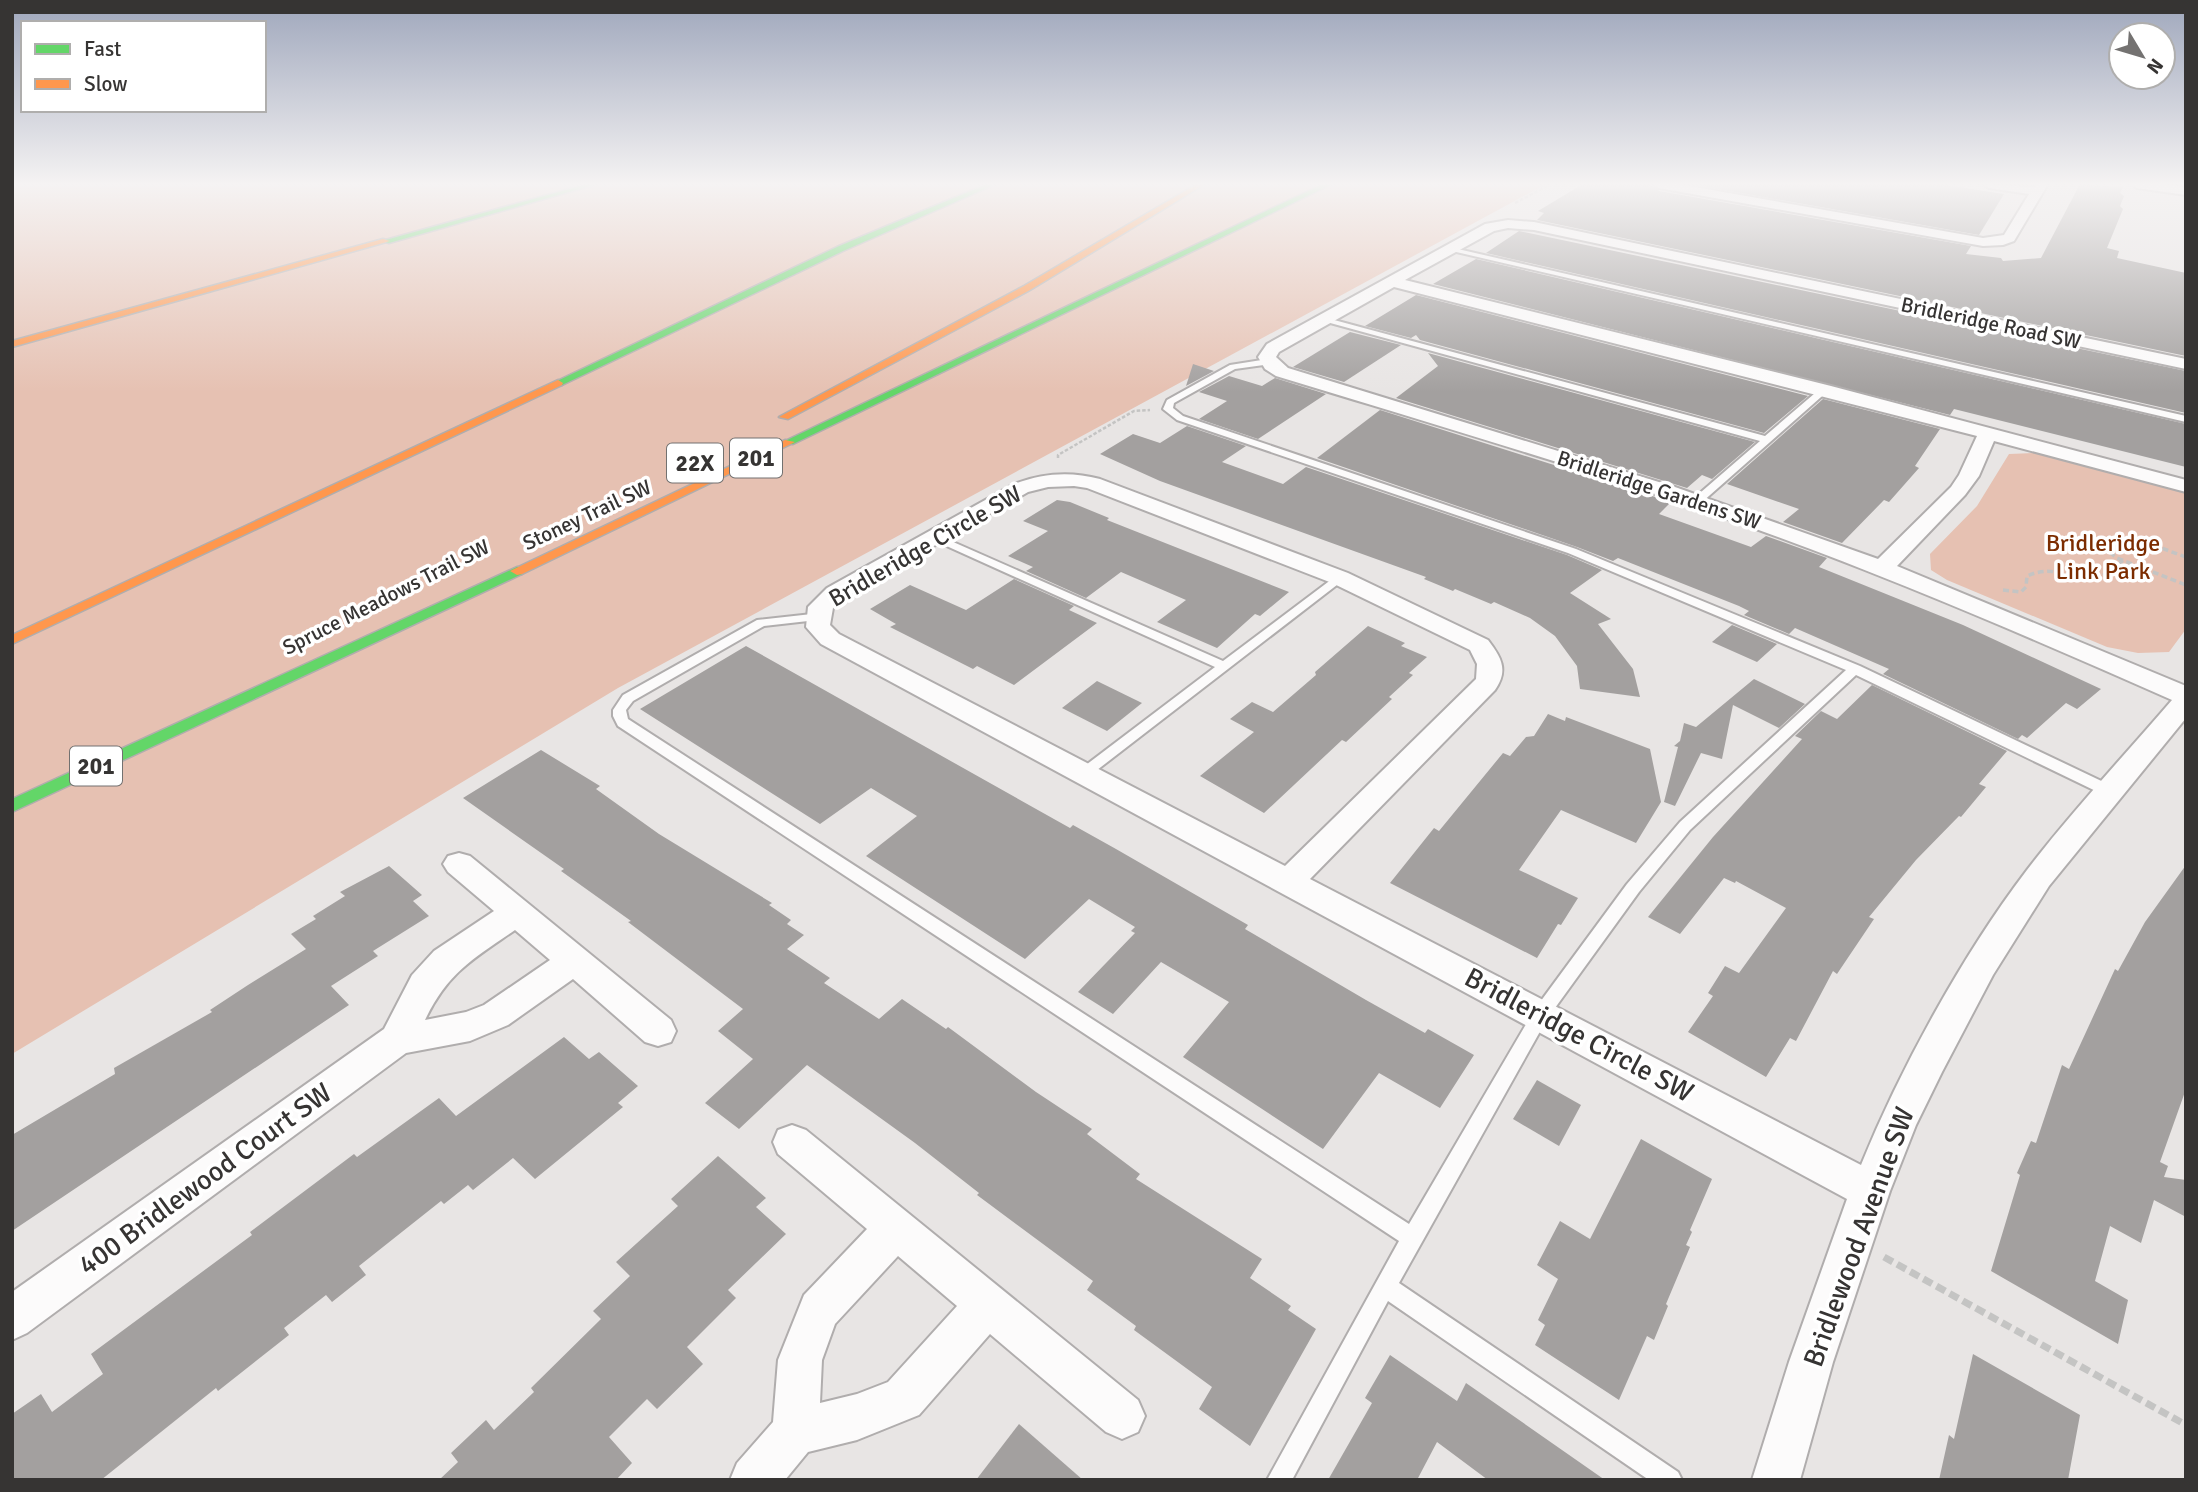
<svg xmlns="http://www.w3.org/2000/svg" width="2198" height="1492" font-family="Signika,sans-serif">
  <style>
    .green { fill: #e6c1b2 }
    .building { fill: #a3a09f }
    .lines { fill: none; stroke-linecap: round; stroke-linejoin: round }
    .lane-casing { stroke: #b0adad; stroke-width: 4 }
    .street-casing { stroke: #b0adad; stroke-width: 4 }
    .fast-casing { stroke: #b0adad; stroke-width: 3 }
    .slow-casing { stroke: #b0adad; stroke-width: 3 }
    .path-far2 { stroke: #c4c4c3; stroke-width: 2.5; stroke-dasharray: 3.5 2; stroke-linecap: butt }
    .path-far1 { stroke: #c4c4c3; stroke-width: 3.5; stroke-dasharray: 6 3.5; stroke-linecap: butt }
    .path { stroke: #c4c4c3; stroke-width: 7; stroke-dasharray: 10 5; stroke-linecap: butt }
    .lane { fill: #fcfbfb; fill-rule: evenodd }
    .street { fill: #fcfbfb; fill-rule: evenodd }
    .fast { fill: #63d668; fill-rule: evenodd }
    .slow { fill: #ff974d; fill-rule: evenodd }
    .labels { text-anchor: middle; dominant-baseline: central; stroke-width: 7; stroke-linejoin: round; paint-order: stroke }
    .far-street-label { font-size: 21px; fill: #363433; stroke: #fff }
    .shield { fill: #fff; stroke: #727170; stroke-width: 2 }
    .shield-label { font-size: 23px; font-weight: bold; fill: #363433 }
    .park-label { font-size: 24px; fill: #7c2c00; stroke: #fff }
    .street-label { font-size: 24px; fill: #363433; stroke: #fff }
    .near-street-label { font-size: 28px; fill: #363433; stroke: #fff }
  </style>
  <rect width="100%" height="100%" fill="#e8e5e4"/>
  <g class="green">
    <path d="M12,184H1546L618,688L12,1054Z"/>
    <path d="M2034,453L2186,493V629L2169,652L2138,653L2107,647L1947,580L1931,570L1930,554L1977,506L2009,454Z"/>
  </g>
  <g class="building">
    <path d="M1583,184H1651L1659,191L1971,246L1966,254L2001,258L2003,261L2041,258L2080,184L2123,187L2120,193L2124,196L2120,206L2123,209L2107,248L2119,251L2117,258L2186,273V356L1537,220L1544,213L1538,211Z"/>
    <path d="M1690,184H1939L2004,194L1979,235Z"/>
    <path d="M1519,231L2186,371V413L1486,253Z"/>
    <path d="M1476,259L2186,424V467L1954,409L1950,415L1433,284Z"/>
    <path d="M1416,295L1808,396L1764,433L1420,340L1416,335L1411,338L1365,326Z"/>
    <path d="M1350,332L1401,345L1344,382L1293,367Z"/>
    <path d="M1428,353L1755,442L1712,479L1702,475L1687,488L1396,398L1438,366Z"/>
    <path d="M1193,364L1214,371L1186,386Z"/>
    <path d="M1229,376L1262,386L1275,378L1326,394L1258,439L1199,419L1227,401L1199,392Z"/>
    <path d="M1823,399L1940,429L1915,466L1919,468L1889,502L1884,500L1842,543L1783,522L1799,509L1727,484Z"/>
    <path d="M1380,410L1671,502L1659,514L1751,547L1766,536L1827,558L1819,567L1963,625L2101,689L2077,709L2066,703L2027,738L2022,735L2018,739L1883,674L1889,669L1795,628L1789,634L1744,615L1749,611L1739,606L1618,558L1613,561L1577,547L1317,458Z"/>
    <path d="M1187,426L1246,446L1222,462L1283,484L1306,467L1567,555L1602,570L1570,593L1611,619L1598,624L1633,669L1640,697L1580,689L1577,666L1555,636L1530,618L1494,602L1491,604L1455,589L1453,591L1424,579L1426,577L1160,481L1100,454L1133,434L1160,443Z"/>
    <path d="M1057,500L1070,502L1109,518L1107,520L1289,592L1260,616L1255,614L1217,648L1157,622L1186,600L1121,572L1086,598L1026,571L1033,567L1008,556L1048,531L1023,521Z"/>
    <path d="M1014,579L1074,606L1069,610L1097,623L1014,685L977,666L973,669L890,627L896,624L870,609L910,585L966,610Z"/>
    <path d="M1732,625L1777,644L1757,662L1712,642Z"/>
    <path d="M1368,626L1405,643L1401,646L1427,657L1409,673L1413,675L1389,697L1392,699L1346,742L1342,740L1264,813L1200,776L1254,732L1230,719L1252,702L1273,712L1316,675L1315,672Z"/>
    <path d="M746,646L1070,828L1073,825L1116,849L1248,925L1245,929L1366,1000L1425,1033L1428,1029L1474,1055L1440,1108L1379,1073L1323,1149L1183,1057L1229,1002L1161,962L1113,1014L1078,992L1135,933L1131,931L1135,927L1089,899L1025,959L866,856L917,816L871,788L820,824L640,709Z"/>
    <path d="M1754,679L1805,704L1779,728L1733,705L1722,759L1701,753L1675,806L1664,802L1678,747L1674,746L1680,741L1684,723L1696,727Z"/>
    <path d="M1097,681L1142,703L1107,731L1062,708Z"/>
    <path d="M1872,685L2007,751L1979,784L1986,787L1961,817L1959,816L1916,860L1869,917L1874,919L1837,974L1833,971L1796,1041L1790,1038L1766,1077L1688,1032L1713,996L1708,993L1725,966L1739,973L1786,908L1736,881L1735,883L1724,878L1680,934L1648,917L1713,837L1802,739L1795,736L1821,711L1837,719Z"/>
    <path d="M1548,714L1565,721L1566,717L1650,749L1661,802L1636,843L1561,810L1519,870L1578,898L1561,925L1558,924L1537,958L1390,883L1434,828L1439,831L1503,753L1510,756L1526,737L1534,736Z"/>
    <path d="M541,750L600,786L596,789L659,834L772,903L769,905L791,920L787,924L804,935L787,949L830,978L824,983L879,1019L902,999L946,1029L948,1027L1036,1092L1092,1129L1087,1134L1140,1174L1136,1179L1262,1259L1250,1278L1291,1306L1288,1310L1316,1329L1250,1446L1199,1409L1212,1387L1134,1330L1136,1326L1087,1290L1093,1281L977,1195L979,1193L915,1143L807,1065L739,1129L705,1103L753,1059L718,1031L743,1009L628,922L631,921L561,871L564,869L463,798Z"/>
    <path d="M2186,865V1089L2160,1162L2168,1166L2164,1177L2186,1180V1217L2154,1200L2141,1243L2110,1226L2095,1281L2128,1300L2118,1344L1991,1271L2020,1175L2017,1173L2031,1141L2036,1143L2062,1065L2069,1069L2115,969L2118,971L2145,922Z"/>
    <path d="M389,866L422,895L413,901L429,916L373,951L378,956L331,986L349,1005L12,1231V1135L115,1074L114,1068L212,1012L210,1010L248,985L306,949L291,934L316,919L313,916L345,896L340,892Z"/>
    <path d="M564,1037L589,1059L599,1052L638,1086L618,1103L623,1107L535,1179L513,1158L473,1190L468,1185L444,1204L441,1201L359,1266L366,1275L332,1302L326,1295L284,1328L289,1335L218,1391L216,1388L101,1480H12V1414L41,1394L52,1412L103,1374L91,1354L252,1235L250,1232L354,1154L357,1157L439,1098L456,1116Z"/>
    <path d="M1537,1080L1581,1105L1559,1146L1513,1119Z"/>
    <path d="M1641,1139L1712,1179L1690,1230L1692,1232L1686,1245L1690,1247L1666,1304L1668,1306L1654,1340L1647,1336L1619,1400L1535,1345L1545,1325L1538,1320L1558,1279L1537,1265L1560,1221L1590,1239Z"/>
    <path d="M718,1156L766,1198L756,1207L786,1234L728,1290L736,1298L687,1347L703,1364L657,1409L647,1399L609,1437L632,1463L616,1480H439L458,1462L451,1453L486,1420L494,1430L534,1392L531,1388L601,1319L593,1311L630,1276L616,1262L678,1206L671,1199Z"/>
    <path d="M1973,1354L2080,1415L2068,1480H1939L1949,1435L1954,1439Z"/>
    <path d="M1390,1355L1457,1401L1466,1383L1605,1480H1488L1437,1442L1417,1480H1328L1372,1403L1365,1398Z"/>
    <path d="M1019,1424L1083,1480H976Z"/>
  </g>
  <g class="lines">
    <defs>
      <g id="lane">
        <path d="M1449,247L2186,416V422L1452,251L1448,249Z"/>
        <path d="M1323,317L1765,436L1821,388L1829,390L1701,503L1697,504L1692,501L1693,499L1760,441L1323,321Z"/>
        <path d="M1268,359L1271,360V364L1235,369L1174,403L1173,408L1183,416L1576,549L1860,666L2114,787L2116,791L2114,795H2104L1856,675L1690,830L1639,892L1547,1019L1399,1283L1678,1472L1682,1480H1649L1388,1301L1292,1480H1267L1399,1241L618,726L613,716V710L623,695L757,620L821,613L823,616L817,620L764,626L633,701L626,710L628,719L1409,1224L1535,1009L1627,884L1680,822L1846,670L1568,553L1177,420L1163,409L1167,400L1230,365Z"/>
        <path d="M935,534L1223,661L1336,576H1344L1346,578L1088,777L1083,779L1076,774L1078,771L1215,667L931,539L929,537Z"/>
      </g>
      <g id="street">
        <path d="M1653,184H1678L1983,238L2004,235L2029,194L1989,188L1983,184L2034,187L2036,184H2048L2014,241L2003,245L1983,246L1659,188Z"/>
        <path d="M2131,184H2161L2186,187V195L2137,188Z"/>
        <path d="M1508,220L1534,222L2186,359V369L1534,230L1508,228L1494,231L1405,280L1831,386L2186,480V492L1994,441L1979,476L1965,495L1897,566L2186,686V718L2049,886L1993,975L1942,1072L1916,1125L1890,1191L1833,1362L1800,1480H1752L1789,1362L1847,1199L821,644L806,627L808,607L827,588L1014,484C1043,473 1070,471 1100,479L1348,573L1488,640C1501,657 1509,670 1495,690L1310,879L1861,1165C1901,1067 1963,954 2027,870C2072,811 2124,756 2172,700C2025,635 1877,571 1725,518C1577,466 1426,422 1276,376L1265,369L1258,357L1267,344L1485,224ZM1394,287L1977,436L1959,475L1951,487L1878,559L1675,487L1288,368L1276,357L1279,352ZM1074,486L1087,488L1332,583L1470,650L1477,664L1476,679L1285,866L839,634L830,625L833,608L843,598L1028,492L1048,487Z"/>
        <path d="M459,853L470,856L671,1020L676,1031L671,1042L658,1046L645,1042L573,979L508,1025L470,1041L406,1053L27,1333L12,1340V1292L384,1029L412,975L434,951L494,911L448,872L443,864L448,856ZM515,930L550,960L484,1005L466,1012L425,1020C448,972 473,959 515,930Z"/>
        <path d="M792,1125L806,1130L1138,1400L1145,1416L1138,1432L1122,1439L1106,1432L990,1334L919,1415L857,1440L808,1452L785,1480H730L737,1463L773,1422L778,1360L804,1295L867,1229L778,1154L773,1142L778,1130ZM898,1256L957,1306L888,1382L857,1394L820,1403L822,1360L835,1324Z"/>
      </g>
      <g id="fast">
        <path d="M587,184H597L389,243L382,241Z"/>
        <path d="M987,184H996L843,251L562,385L553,383L837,247Z"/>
        <path d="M1323,184H1332L793,444L783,442Z"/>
        <path d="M517,567L522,568V574L12,812V799Z"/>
      </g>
      <g id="slow">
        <path d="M1197,184H1205L1030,290L788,419L779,417L1024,286Z"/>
        <path d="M383,239L390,241L12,347V341Z"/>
        <path d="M558,380L563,383L562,385L12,644V635Z"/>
        <path d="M785,440L795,442L522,574L517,575L510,571Z"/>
      </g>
    </defs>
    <use href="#lane" class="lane-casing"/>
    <use href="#street" class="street-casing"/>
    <use href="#fast" class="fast-casing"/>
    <use href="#slow" class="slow-casing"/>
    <g class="path-far2">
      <path d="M1515,203L1551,184"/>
      <path d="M1058,458V455L1134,411L1150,410"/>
    </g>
    <g class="path-far1">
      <path d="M2186,557C2161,549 2125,529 2099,544L2117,558L2186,585"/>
      <path d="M2003,590L2021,592L2026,587L2027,576C2067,558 2085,601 2123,560"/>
    </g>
    <path class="path" d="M1884,1257L2186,1425"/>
    <use href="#lane" class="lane"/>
    <use href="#street" class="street"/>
    <use href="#fast" class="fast"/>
    <use href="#slow" class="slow"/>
  </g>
  <linearGradient id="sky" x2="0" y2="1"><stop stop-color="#9fa7bc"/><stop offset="0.47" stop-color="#f5f3f3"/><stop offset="1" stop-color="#f5f3f3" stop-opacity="0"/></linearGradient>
  <rect width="2198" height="392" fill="url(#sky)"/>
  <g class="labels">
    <g class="far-street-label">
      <text transform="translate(1991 323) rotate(12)">Bridleridge Road SW</text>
      <text transform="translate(1659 490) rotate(18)">Bridleridge Gardens SW</text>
      <text transform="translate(587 515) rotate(-25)">Stoney Trail SW</text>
      <text transform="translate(386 597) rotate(-27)">Spruce Meadows Trail SW</text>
    </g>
    <g class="shield">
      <rect x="730" y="438.5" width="52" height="39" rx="5"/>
      <rect x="667" y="443.5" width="56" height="39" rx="5"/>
      <rect x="70" y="746.5" width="52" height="39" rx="5"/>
    </g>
    <g class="shield-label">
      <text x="756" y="458">201</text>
      <text x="695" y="463">22X</text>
      <text x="96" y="766">201</text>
    </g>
    <g class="park-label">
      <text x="2103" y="543">Bridleridge<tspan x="2103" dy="28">Link Park</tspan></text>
    </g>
    <g class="street-label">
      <text transform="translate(925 546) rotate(-30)">Bridleridge Circle SW</text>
    </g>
    <g class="near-street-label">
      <text transform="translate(1579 1035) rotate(28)">Bridleridge Circle SW</text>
      <text transform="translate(205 1179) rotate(-36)">400 Bridlewood Court SW</text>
      <text transform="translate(1859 1237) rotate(-70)">Bridlewood Avenue SW</text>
    </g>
  </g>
  <rect width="2198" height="1492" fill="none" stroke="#363433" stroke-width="28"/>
  <rect x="21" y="21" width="245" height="91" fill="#ffffff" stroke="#afaead" stroke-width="2"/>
  <rect x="35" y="44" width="35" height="10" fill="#63d668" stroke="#afaead" stroke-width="2"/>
  <text x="84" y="56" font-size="21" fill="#363433">Fast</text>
  <rect x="35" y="79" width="35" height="10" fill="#ff974d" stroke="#afaead" stroke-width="2"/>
  <text x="84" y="91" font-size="21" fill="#363433">Slow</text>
  <g transform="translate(2142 56) rotate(128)"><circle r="33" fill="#ffffff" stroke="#afaead" stroke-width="2"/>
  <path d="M0-5L12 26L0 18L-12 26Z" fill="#747271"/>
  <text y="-10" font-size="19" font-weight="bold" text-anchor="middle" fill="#363433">N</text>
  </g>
</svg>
